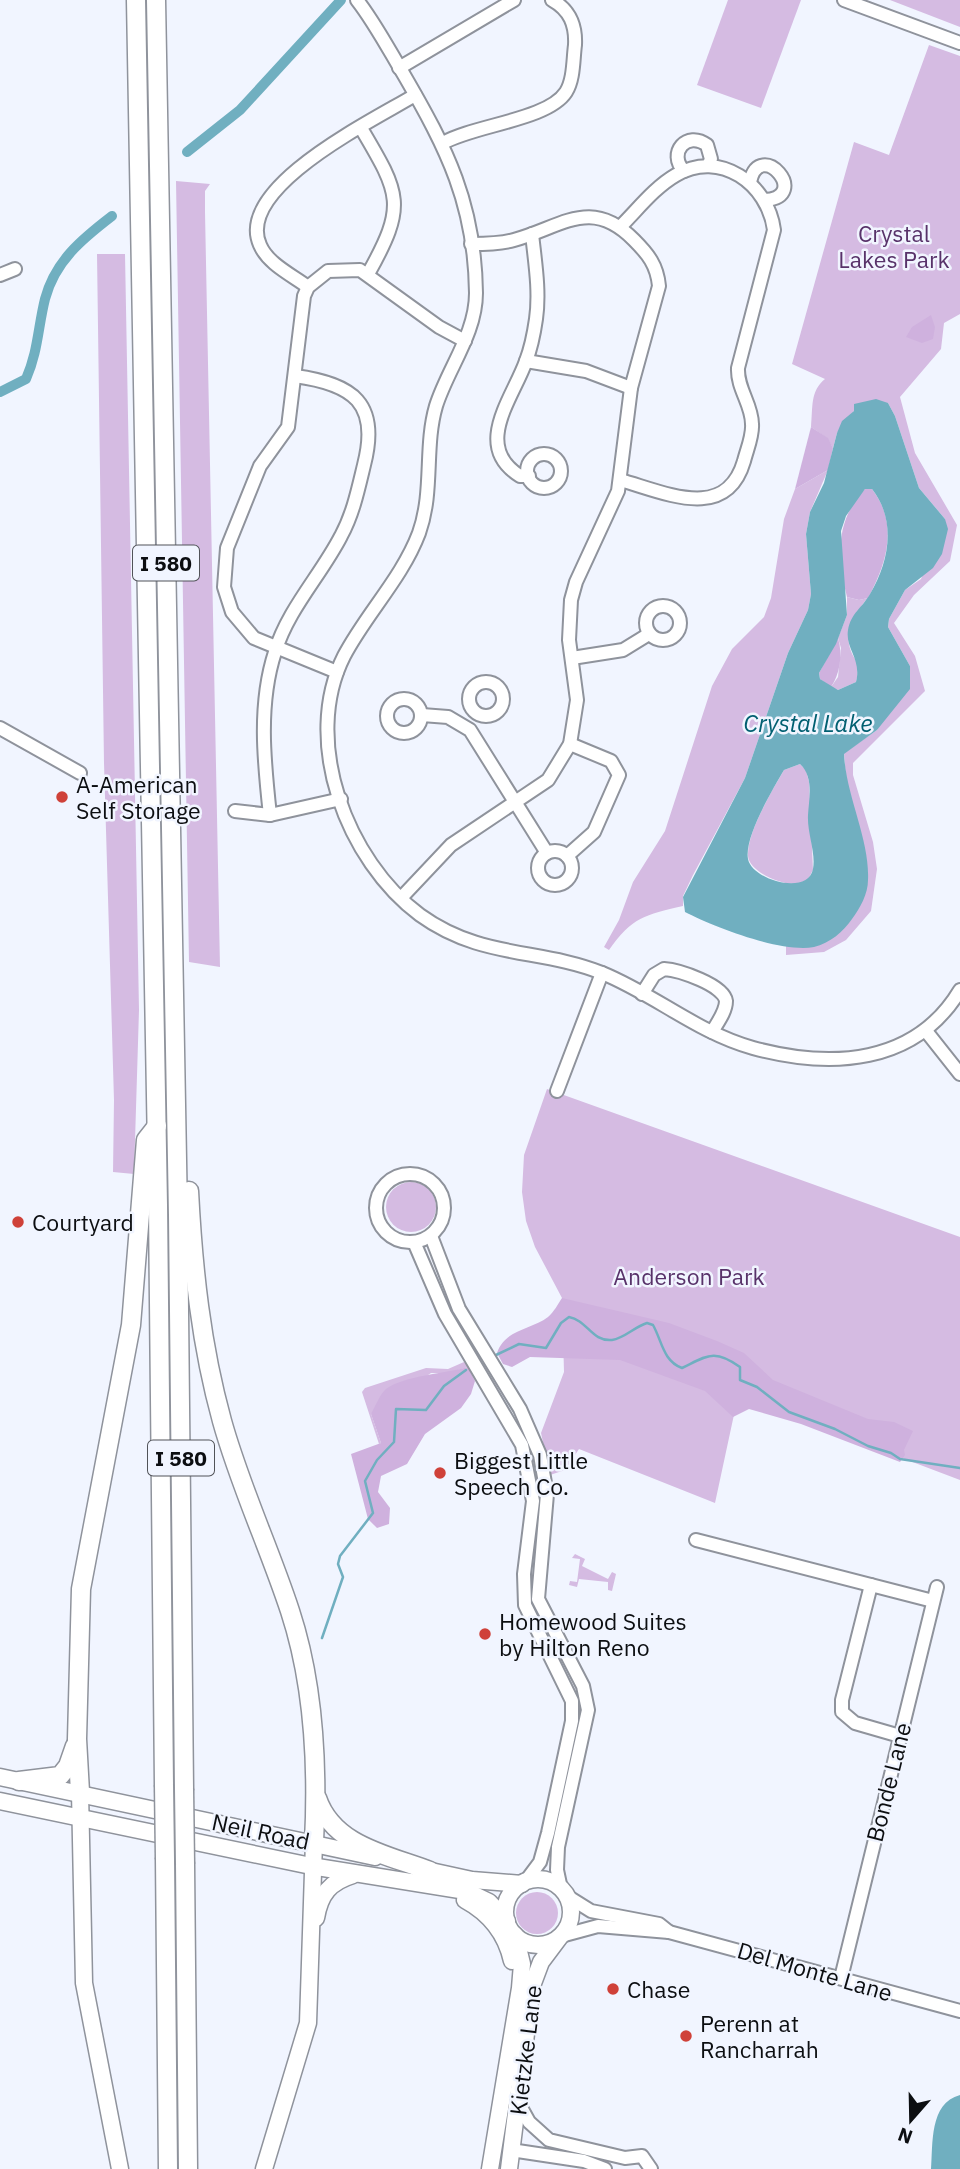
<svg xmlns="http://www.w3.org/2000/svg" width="960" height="2169" font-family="'IBM Plex Sans',sans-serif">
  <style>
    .green { fill: #d5bbe2 }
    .forest { fill: #cfb1de }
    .water { fill: #70afc0; fill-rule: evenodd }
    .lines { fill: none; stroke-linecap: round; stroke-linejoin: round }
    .stream { stroke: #70afc0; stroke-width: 2.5 }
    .canal { stroke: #70afc0; stroke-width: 10 }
    .minor-casing { stroke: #8f939c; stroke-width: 16 }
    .major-casing { stroke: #8f939c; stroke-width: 19 }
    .highway-casing { stroke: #8f939c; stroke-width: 21 }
    .minor { stroke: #fff; stroke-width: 12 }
    .major { stroke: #fff; stroke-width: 16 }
    .highway { stroke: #fff; stroke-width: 18 }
    .highway-bridge-casing { stroke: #8f939c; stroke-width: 21; stroke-linecap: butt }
    .highway-bridge { stroke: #fff; stroke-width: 18 }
    .poi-dot { fill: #cf4139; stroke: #f1f5ff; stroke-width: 2.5 }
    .labels { text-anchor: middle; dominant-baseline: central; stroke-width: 5; stroke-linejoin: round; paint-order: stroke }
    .shield { fill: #f1f5ff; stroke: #515358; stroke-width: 2 }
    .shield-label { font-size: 21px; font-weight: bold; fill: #0c0e11 }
    .park-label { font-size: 23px; fill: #58326a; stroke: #f1f5ff }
    .poi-label { font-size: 23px; fill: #0c0e11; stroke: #f1f5ff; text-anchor: start }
    .street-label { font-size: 23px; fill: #0c0e11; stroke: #f1f5ff }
    .water-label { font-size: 24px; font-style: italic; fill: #015f71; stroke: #f1f5ff }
  </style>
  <rect width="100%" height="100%" fill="#f1f5ff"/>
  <g class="green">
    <path d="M728,0H801L761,108L697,85Z"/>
    <path d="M890,0H960V27Z"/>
    <path d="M929,45L960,56V314L944,323L941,349L900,397L915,453L957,525L950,561L914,595L894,623L915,656L925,691L853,763V775L873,842L877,869L871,911L846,940L824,952L786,955V945L795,946L864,846L846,780L844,753L877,730L910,666L888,627L889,619L905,590L921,579L945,519L919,488L895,416L888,403L854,411L837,433L833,448L827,438L811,427C813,407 810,391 825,379L792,364L854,142L889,155Z"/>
    <path d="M176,181L210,184L205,191V212L220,967L189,962Z"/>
    <path d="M97,254H125L139,1010L134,1174L113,1172L114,1100L104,763Z"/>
    <path d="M828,470L810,512L806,534L811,594L808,610L788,653L745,778L693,875L683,896V906C645,915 632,917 609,950L604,947L619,920L633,882L665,831L712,686L732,649L764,617L771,598L784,519L795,489Z"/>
    <path d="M847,597L859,600L868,598C859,606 847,632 849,644C852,661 862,659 856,682L838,690L831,687L838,677L841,648L838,638L847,615Z"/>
    <path d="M800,764L806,770L809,782L813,870C811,873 810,877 807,880C795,892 749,874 748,856C747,832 772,791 784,770Z"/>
    <path d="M547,1089L960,1237V1480L738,1396L715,1503L579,1449L565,1470L550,1475L541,1433L564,1372L562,1298L535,1247L526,1221L522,1192L524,1155Z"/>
    <circle cx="411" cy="1207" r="25"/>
    <path d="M464,1362L468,1367L448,1373H431L371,1414L381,1443L379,1444L362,1392L365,1388L426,1368L448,1369Z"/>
    <path d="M575,1554L585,1559L582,1566L608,1579L612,1572L616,1574L612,1591L608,1590V1582L579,1579L577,1587L569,1585L570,1581L577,1582L580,1559L572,1558Z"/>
    <circle cx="537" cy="1913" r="21"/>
  </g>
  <g class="forest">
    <path d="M931,315L935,327L933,339L922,343L906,337L912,327Z"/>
    <path d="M811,427L828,438L833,448L828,470L795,489Z"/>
    <path d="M865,489H872C899,524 887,563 868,598L859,600L847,597C837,558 835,520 865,489Z"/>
    <path d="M838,638C843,654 840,674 831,687L820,679L819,673Z"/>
    <path d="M562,1298L669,1323L717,1341L744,1353L773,1380L868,1419L894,1422L913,1431L904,1450L905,1455L900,1462L801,1424L749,1409L733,1417L705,1391L620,1360L530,1357L512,1367L503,1364L497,1353C505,1329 531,1330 548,1317C554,1312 558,1304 562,1298Z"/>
    <path d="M468,1367L475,1381L471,1394L461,1408L425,1434L407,1464L381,1476L378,1492L390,1508L389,1524L377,1528L368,1519L351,1454L381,1443L371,1414C375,1407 380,1394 386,1389C403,1376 447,1373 468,1367Z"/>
  </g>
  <g class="water">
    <path d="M876,399L888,403L895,416L919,488L945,519L948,529L942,554L933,568L905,590L889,619L888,627L910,666V689L877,730L844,754C846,796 870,840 868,880C868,894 860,908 852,919C843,932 830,943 814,947C781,953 714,927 685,912L683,897L745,778L788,653L808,610L811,594L806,534L810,512L824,483L837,433L842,421L854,411V404ZM865,489H872C897,521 889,562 870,594C862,608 851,613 848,630C845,649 862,659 856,682L838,690L820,679L819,673L836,644L847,615L841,531L846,516ZM800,764C814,777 809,798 808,815C807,833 816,852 813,869C808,896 752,880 748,859C744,837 773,789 784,770Z"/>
    <path d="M960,2095V2169H931C933,2145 929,2103 960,2095Z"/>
  </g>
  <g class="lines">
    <g class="stream">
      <path d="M496,1355L519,1344L546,1348L561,1323L569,1317C587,1320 592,1342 612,1340C625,1338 634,1327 647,1323L653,1325C662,1341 663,1361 682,1368C707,1356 714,1348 740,1367V1380L757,1387L789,1412L835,1429L868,1446L891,1453L900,1459L960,1468"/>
      <path d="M322,1638L343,1577L338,1564L340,1556L373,1513L365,1481L377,1460L394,1442L396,1409L426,1410L444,1386L466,1370"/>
    </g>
    <g class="canal">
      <path d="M187,152L240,110L341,0"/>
      <path d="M0,392L26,379C38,352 38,327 45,299C55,261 82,239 112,216"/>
    </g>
    <defs>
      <g id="minor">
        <path d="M357,0C375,23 389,50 404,75C447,149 475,204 476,293C476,334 448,368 436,406C424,447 434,491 419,533C402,578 366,614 344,656C301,741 347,861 420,915C481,959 539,948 602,973C654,994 698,1033 753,1048C831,1069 915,1065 960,990"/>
        <path d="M844,0L960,43"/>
        <path d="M399,68L514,0"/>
        <path d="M361,128C400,194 407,205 368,274"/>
        <path d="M443,143C474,125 548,120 566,92C574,79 573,60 575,45C576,25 570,10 552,0"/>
        <path d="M684,171C667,153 687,130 707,145L711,159L708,166"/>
        <path d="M750,182C760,137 812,197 765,200"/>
        <path d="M0,275L15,269"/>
        <path d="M308,287C292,275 268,264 260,245C234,187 376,119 415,95"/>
        <path d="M526,361L586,371L631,388"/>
        <circle cx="544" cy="471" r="17"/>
        <path d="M529,476H520C472,446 513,398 526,361C531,348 534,333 536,319C540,291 535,262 532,234"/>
        <path d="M620,480C664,492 726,523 744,461C747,449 753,436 752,424C752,404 737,389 738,368L774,230C768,184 720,149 676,175C655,187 638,209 621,226"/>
        <circle cx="663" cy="623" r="17"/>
        <path d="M572,658L623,650L649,634"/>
        <path d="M337,672L254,638L232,612L224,587L227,548L260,466L288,427L304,296L308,287L328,271L360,270L439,327L465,341"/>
        <circle cx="486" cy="699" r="17"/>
        <circle cx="404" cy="716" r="17"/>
        <path d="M422,715L448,717L470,730L547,853"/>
        <path d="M0,728L80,773"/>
        <path d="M235,811L270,815L341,799"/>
        <path d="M270,815C264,761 258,704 275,652C288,609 321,575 341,536C353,514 358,490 364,465C380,403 353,384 295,376"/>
        <circle cx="555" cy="868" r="17"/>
        <path d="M567,856L594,832L619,775L611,761L570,744"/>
        <path d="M401,898L451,845L548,780L570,744L577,700L569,640L571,600L576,582L618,491L631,388L659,286C657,265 648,254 634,240C591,196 562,227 514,240C500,244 485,244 471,244"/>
        <path d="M642,994L654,975L664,969C679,970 724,985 726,1001C726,1012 717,1023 712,1032"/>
        <path d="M926,1031L960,1074"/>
        <path d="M557,1091L602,973"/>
        <circle cx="410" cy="1208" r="34"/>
        <path d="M431,1236L459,1309L520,1409L540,1455L547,1494L538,1599L583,1686L588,1710L558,1847L557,1870L561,1889"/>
        <path d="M414,1242L445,1314L522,1445L533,1501L524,1574L525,1605L572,1701V1721L548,1833L540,1862L525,1882"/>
        <path d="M696,1540L933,1601"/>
        <path d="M871,1585L842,1700V1712L855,1723L900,1736"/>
        <path d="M567,1896L591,1911L659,1924L669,1932"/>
        <path d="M561,1936L598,1926L669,1932L960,2011"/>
        <path d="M841,1978L937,1587"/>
        <path d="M519,2104L529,2122L549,2140L625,2158L642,2156L651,2169"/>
        <path d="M511,2150L584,2161L605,2169"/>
      </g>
      <g id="major">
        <path d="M0,1777L375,1857"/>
        <path d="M80,1792L84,1983L120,2169"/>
        <path d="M0,1801L311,1866L466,1891L489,1902L507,1921"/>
        <path d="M417,1868L472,1880L522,1884"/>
        <circle cx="538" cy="1912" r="33"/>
        <path d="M465,1900C489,1913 506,1934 512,1961"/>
        <path d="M316,1918C320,1894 330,1882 353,1875"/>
        <path d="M264,2169L308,2023L314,1842"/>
        <path d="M490,2169L520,1988L522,1964L515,1935"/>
        <path d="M509,2169L532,1986L541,1962L559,1938"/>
      </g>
      <g id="highway">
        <path d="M136,0L158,1205L164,1785"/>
        <path d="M156,0L178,1215L184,1789"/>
        <path d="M189,1191C193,1269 201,1345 222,1421C240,1486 269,1547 290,1611C314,1684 318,1765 314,1842"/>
        <path d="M19,1781L60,1776L68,1766L75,1746"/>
        <path d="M80,1792L77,1739L81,1589L131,1325L146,1140L157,1126"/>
        <path d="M317,1798C333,1846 388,1855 430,1871"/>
        <path d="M165,1859L168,2169"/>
        <path d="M185,1864L188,2169"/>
      </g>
    </defs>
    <use href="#minor" class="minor-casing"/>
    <use href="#major" class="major-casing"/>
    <use href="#highway" class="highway-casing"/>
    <use href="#minor" class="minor"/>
    <use href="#major" class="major"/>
    <use href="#highway" class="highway"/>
    <defs>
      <g id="highway-bridge">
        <path d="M164,1785L165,1859"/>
        <path d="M184,1789L185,1864"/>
      </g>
    </defs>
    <use href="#highway-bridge" class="highway-bridge-casing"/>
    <use href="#highway-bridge" class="highway-bridge"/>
  </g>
  <g class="poi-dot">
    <circle cx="62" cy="797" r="7"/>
    <circle cx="18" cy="1222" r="7"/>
    <circle cx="440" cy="1473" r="7"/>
    <circle cx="485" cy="1634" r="7"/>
    <circle cx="613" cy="1989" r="7"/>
    <circle cx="686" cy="2036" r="7"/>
  </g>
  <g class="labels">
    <g class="shield">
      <rect x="133" y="545.5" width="66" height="35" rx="5"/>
      <rect x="148" y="1440.5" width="66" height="35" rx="5"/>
    </g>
    <g class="shield-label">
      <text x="166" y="563">I 580</text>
      <text x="181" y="1458">I 580</text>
    </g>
    <g class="park-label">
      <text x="894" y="233">Crystal<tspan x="894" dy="26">Lakes Park</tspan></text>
      <text x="689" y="1276">Anderson Park</text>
    </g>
    <g class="poi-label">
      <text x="76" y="784">A-American<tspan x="76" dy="26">Self Storage</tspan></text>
      <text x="32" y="1222">Courtyard</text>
      <text x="454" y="1460">Biggest Little<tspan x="454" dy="26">Speech Co.</tspan></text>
      <text x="499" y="1621">Homewood Suites<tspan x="499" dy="26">by Hilton Reno</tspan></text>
      <text x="627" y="1989">Chase</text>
      <text x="700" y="2023">Perenn at<tspan x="700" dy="26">Rancharrah</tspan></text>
    </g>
    <g class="street-label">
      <text transform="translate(888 1782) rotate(-76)">Bonde Lane</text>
      <text transform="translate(261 1831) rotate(12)">Neil Road</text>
      <text transform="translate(815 1971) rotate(16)">Del Monte Lane</text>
      <text transform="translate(525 2050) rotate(-83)">Kietzke Lane</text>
    </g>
    <g class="water-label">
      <text x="808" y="723">Crystal Lake</text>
    </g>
  </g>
  <g transform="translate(911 2120) rotate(200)" stroke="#f1f5ff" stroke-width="5" paint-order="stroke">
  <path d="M0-5L12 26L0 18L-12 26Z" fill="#0c0e11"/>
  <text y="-10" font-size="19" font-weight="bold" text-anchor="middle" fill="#0c0e11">N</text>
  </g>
</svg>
